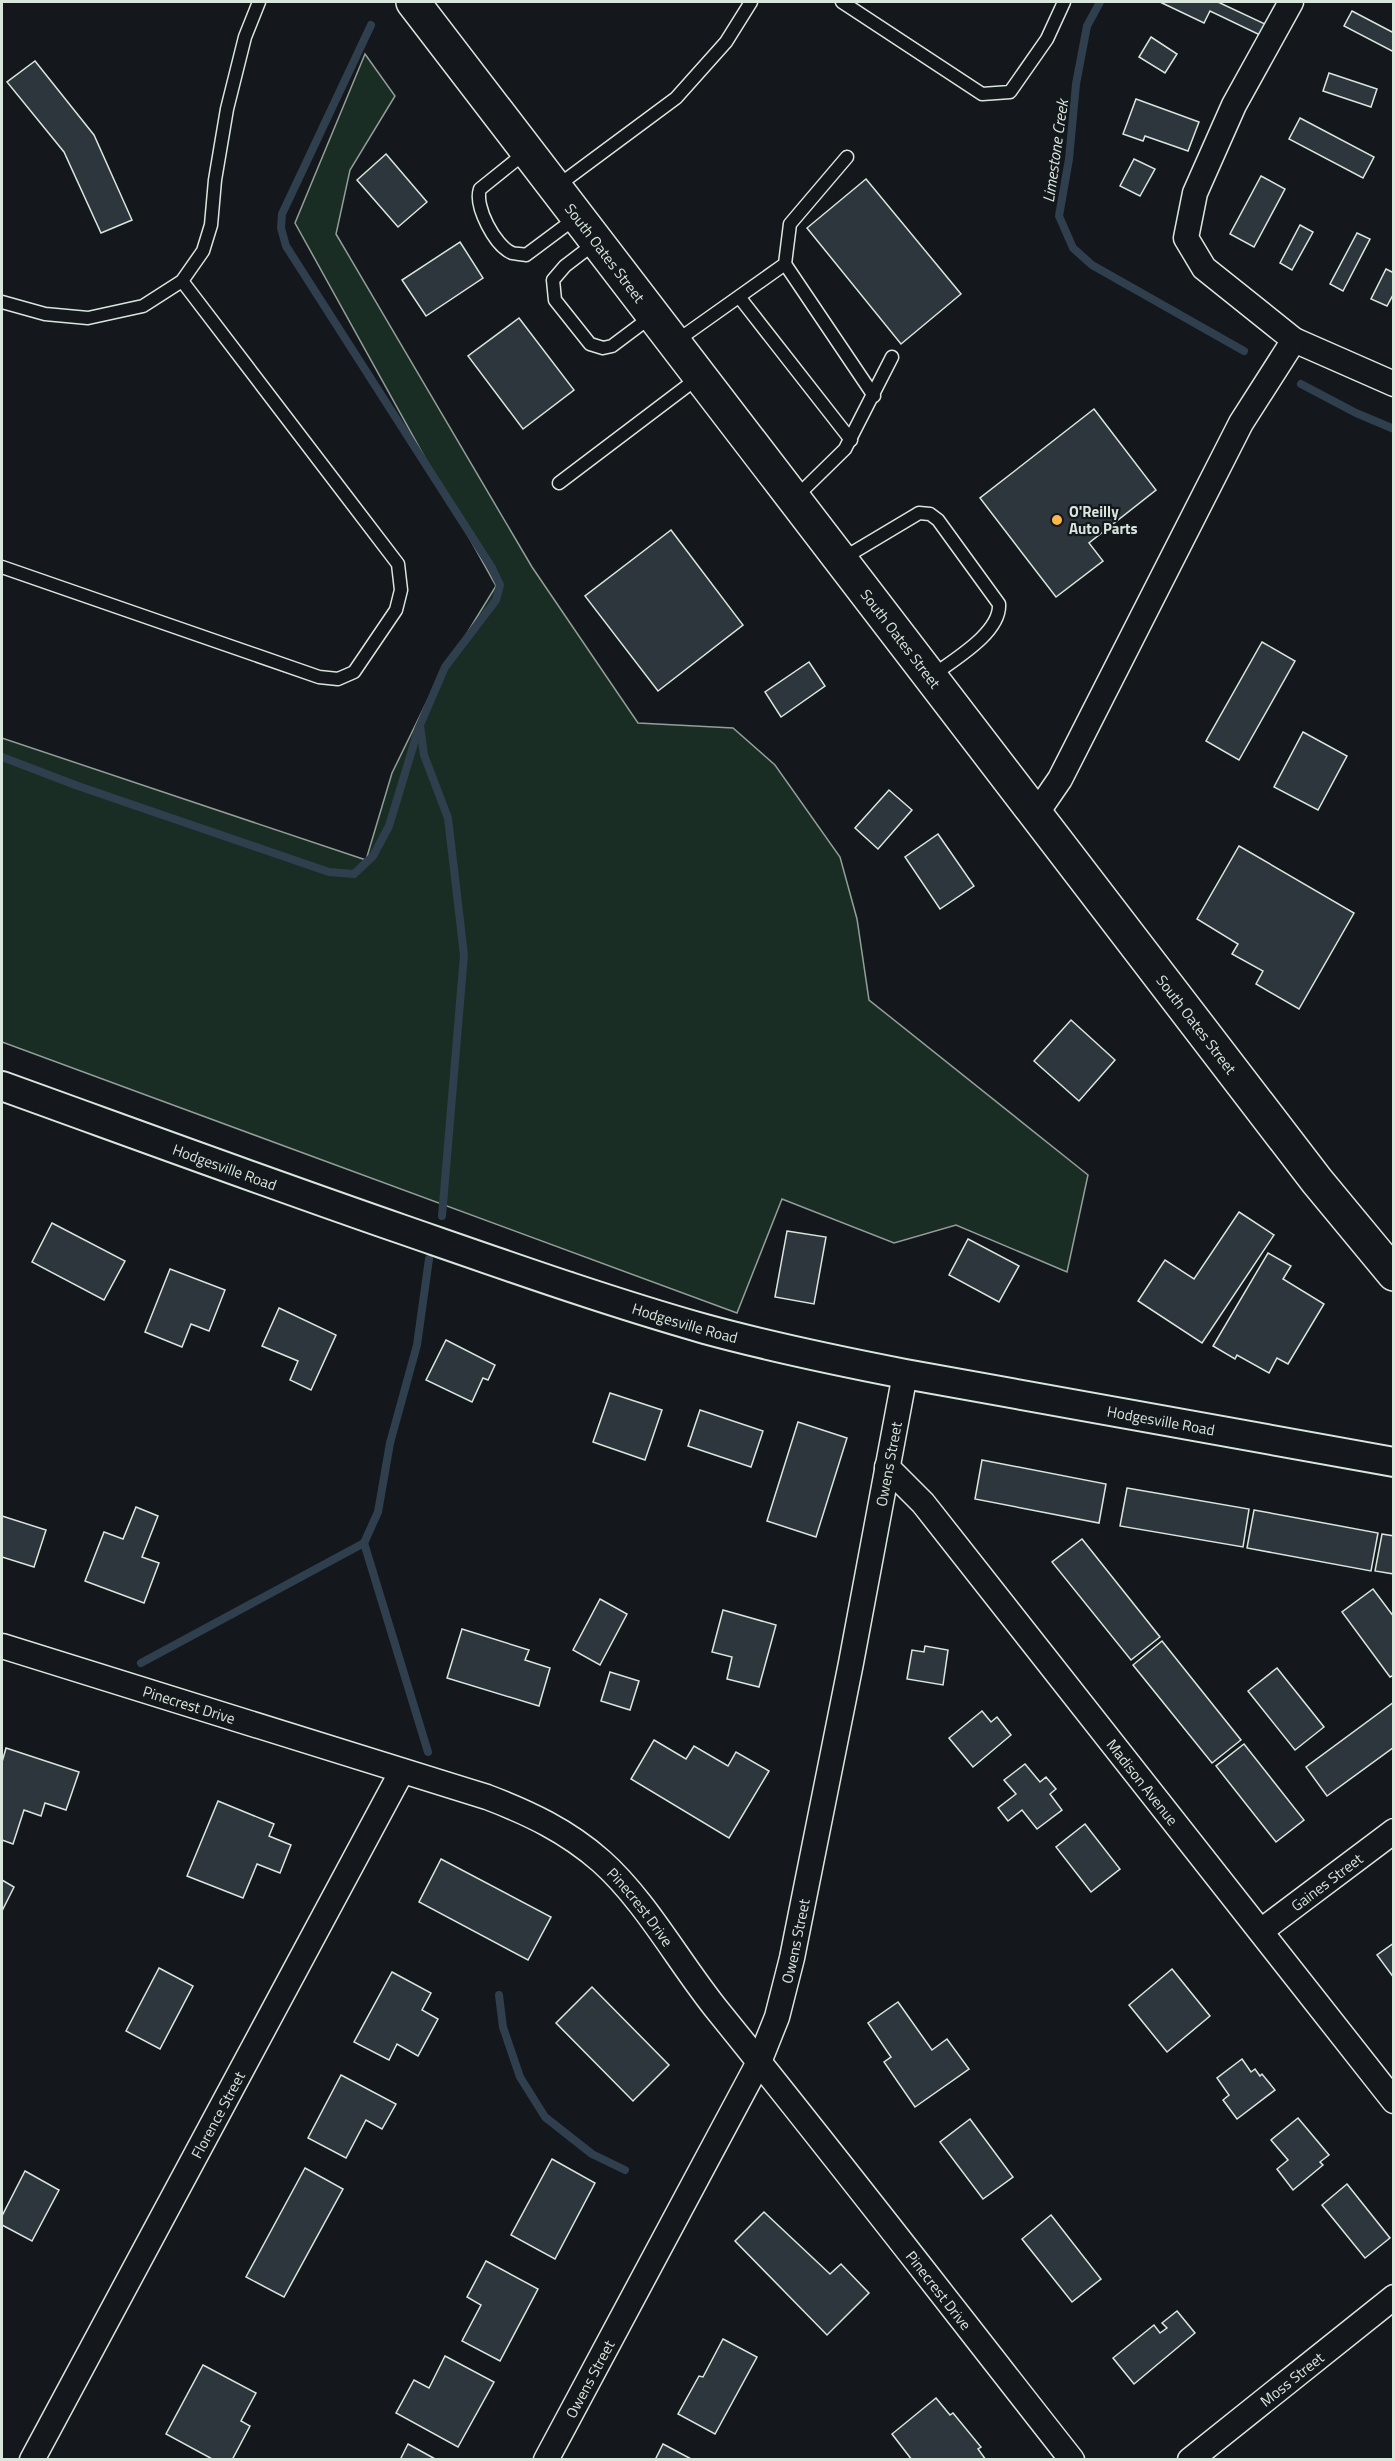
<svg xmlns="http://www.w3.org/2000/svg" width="1395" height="2461" font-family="'Titillium Web',sans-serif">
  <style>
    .green { fill: #1a2d24; stroke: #939e99; stroke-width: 1.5 }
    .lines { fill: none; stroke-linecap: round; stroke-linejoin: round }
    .stream { stroke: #2f3f4d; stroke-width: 8 }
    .building { fill: #2c363c; stroke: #d8e6dc; stroke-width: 1.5 }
    .service-casing { stroke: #d8e6dc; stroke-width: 15 }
    .minor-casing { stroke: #d8e6dc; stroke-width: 27 }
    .tertiary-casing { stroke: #d8e6dc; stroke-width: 32 }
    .primary-casing { stroke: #d8e6dc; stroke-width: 36 }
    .service { stroke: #14181c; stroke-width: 12 }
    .minor { stroke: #14181c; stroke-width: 24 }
    .tertiary { stroke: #14181c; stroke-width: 28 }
    .primary { stroke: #14181c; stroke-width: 33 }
    .poi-dot { fill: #ffb74d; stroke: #14181c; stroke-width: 2 }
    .labels { text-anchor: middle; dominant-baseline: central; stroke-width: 4.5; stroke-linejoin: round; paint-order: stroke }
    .street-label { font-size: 15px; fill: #d8e6dc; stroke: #14181c }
    .poi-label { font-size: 15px; font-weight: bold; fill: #d8e6dc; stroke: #14181c; text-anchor: start }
    .water-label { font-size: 16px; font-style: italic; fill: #d8e6dc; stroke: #14181c }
  </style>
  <rect width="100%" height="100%" fill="#14181c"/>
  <path class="green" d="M365,54L395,96L350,170L336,234L532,567L638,723L733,728L775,765L840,857L857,919L869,1000L1088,1175L1067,1272L956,1225L894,1243L782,1199L737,1313L2,1042V738L366,860L392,773L435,685L496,586L295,223Z"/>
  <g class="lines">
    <g class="stream">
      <path d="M1100,2L1087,26L1076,84L1069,159L1059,216L1073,248L1092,265L1244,351"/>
      <path d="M371,25L282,214L281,228L286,246L492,568L500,585L496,600L445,667L420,725L424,755L448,818L464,955L442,1216"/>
      <path d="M1301,384L1356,413L1394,429"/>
      <path d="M2,757L78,786L329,872L354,874L373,856L389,826L419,727"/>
      <path d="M364,1543L428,1752"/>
      <path d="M141,1663L364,1543L378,1512L390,1443L417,1345L429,1259"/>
      <path d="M499,1995L503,2027L520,2077L545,2117L592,2154L625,2170"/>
    </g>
  </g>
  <g class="building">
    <path d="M1160,2H1218L1265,24L1260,35L1210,11L1204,23Z"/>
    <path d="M1352,11L1394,33V52L1344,26Z"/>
    <path d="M1151,37L1177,54L1165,73L1139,57Z"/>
    <path d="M35,61L94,135L132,220L101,233L64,152L7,82Z"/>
    <path d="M1329,73L1377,89L1371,107L1323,91Z"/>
    <path d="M1136,99L1199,122L1188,151L1145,136L1143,141L1123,134Z"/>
    <path d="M1300,118L1374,157L1363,178L1289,139Z"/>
    <path d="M386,154L427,202L398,227L357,180Z"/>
    <path d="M1134,159L1155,169L1140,196L1120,186Z"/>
    <path d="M1261,176L1285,189L1254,247L1230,234Z"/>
    <path d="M866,179L961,294L901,344L807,228Z"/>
    <path d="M1300,225L1313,232L1292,270L1280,263Z"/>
    <path d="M1357,233L1370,239L1343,291L1330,284Z"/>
    <path d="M460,242L483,278L426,316L402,280Z"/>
    <path d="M1386,269L1394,273V293L1387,306L1371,299Z"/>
    <path d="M519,318L574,390L523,429L468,356Z"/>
    <path d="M1094,409L1156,490L1089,543L1103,561L1056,597L980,498Z"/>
    <path d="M671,530L743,625L658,691L585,596Z"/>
    <path d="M1262,642L1295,661L1239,760L1206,741Z"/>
    <path d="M809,662L825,686L781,717L765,692Z"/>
    <path d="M1303,732L1347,756L1318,810L1274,787Z"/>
    <path d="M889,790L912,810L878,849L855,828Z"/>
    <path d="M938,834L974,886L940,909L905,857Z"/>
    <path d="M1239,846L1354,913L1299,1009L1256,984L1263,971L1232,954L1238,944L1197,919Z"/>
    <path d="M1071,1020L1115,1060L1079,1101L1034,1061Z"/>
    <path d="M1239,1212L1274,1235L1202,1343L1138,1301L1165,1260L1194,1279Z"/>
    <path d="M52,1223L125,1261L104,1300L32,1262Z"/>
    <path d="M787,1231L826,1237L814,1304L775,1297Z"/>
    <path d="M968,1239L1019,1266L999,1302L949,1275Z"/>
    <path d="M1268,1253L1291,1266L1283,1279L1324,1304L1288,1364L1277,1358L1269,1373L1237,1355L1235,1359L1213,1346Z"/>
    <path d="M170,1269L225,1290L209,1331L191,1324L182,1347L145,1332Z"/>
    <path d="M279,1308L336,1335L311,1390L290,1380L298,1361L262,1346Z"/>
    <path d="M446,1340L495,1365L488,1380L483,1378L472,1402L426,1380Z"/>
    <path d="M610,1393L662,1410L645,1460L593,1442Z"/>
    <path d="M700,1410L763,1431L751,1467L688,1446Z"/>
    <path d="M798,1422L847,1438L816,1537L767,1521Z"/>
    <path d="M982,1460L1106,1484L1099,1523L975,1499Z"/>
    <path d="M1127,1488L1249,1509L1243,1547L1120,1526Z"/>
    <path d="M136,1507L158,1516L142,1557L159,1563L144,1603L85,1581L104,1532L123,1539Z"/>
    <path d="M1254,1510L1378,1533L1371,1571L1247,1548Z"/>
    <path d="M2,1516L46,1530L34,1567L2,1557Z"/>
    <path d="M1382,1534L1394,1536V1574L1375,1571Z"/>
    <path d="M1082,1539L1160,1637L1131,1660L1052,1562Z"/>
    <path d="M1373,1589L1394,1617V1675L1390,1677L1342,1612Z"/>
    <path d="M600,1599L627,1614L600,1665L573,1650Z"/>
    <path d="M723,1610L776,1625L759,1687L727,1679L732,1657L712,1652Z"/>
    <path d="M462,1629L529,1650L525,1660L550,1668L539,1706L447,1678Z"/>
    <path d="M1162,1641L1241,1740L1212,1763L1133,1665Z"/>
    <path d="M925,1646L948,1650L943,1685L907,1679L912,1650L924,1652Z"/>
    <path d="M1277,1668L1324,1727L1295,1750L1248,1691Z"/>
    <path d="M610,1672L639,1681L630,1710L601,1701Z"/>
    <path d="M1394,1702V1747L1327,1796L1306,1767Z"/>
    <path d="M982,1711L991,1722L997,1717L1011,1735L973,1767L949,1738Z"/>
    <path d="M654,1740L686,1759L694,1746L728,1766L736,1752L769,1771L729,1838L631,1779Z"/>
    <path d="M1244,1744L1304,1820L1276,1842L1216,1766Z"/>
    <path d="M6,1748L79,1772L66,1810L45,1803L41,1816L24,1810L13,1844L2,1840V1762Z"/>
    <path d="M1025,1764L1040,1782L1046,1777L1056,1789L1050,1794L1062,1810L1037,1829L1022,1810L1008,1821L998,1808L1016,1794L1004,1780Z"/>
    <path d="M218,1801L274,1824L269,1836L291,1845L280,1873L257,1864L243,1898L187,1876Z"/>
    <path d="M1085,1824L1120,1869L1091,1892L1056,1847Z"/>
    <path d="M441,1859L551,1917L528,1960L419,1902Z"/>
    <path d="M2,1880L14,1887L2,1911Z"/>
    <path d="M1394,1943V1978L1377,1955Z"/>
    <path d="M159,1968L193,1986L160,2049L126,2031Z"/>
    <path d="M1172,1969L1210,2016L1167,2052L1129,2005Z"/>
    <path d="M392,1972L431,1993L422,2010L438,2019L418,2056L397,2044L389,2060L354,2042Z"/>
    <path d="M592,1987L669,2065L633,2101L556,2023Z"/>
    <path d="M898,2002L932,2050L947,2039L969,2069L915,2107L884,2062L891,2057L868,2023Z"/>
    <path d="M1242,2059L1251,2072L1255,2069L1260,2076L1262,2074L1275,2090L1237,2119L1223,2100L1229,2095L1217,2078Z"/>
    <path d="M341,2075L396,2104L382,2129L366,2120L346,2158L308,2138Z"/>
    <path d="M1298,2118L1329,2155L1320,2162L1323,2165L1293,2190L1277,2169L1288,2160L1271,2140Z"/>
    <path d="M970,2119L1013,2177L983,2199L940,2142Z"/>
    <path d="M552,2159L595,2183L555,2259L511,2235Z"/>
    <path d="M305,2168L343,2189L284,2297L246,2277Z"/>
    <path d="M25,2171L59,2190L32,2241L2,2225V2216Z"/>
    <path d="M1347,2184L1390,2238L1365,2258L1322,2205Z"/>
    <path d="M764,2212L830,2274L841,2264L869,2293L827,2335L735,2241Z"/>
    <path d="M1051,2215L1101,2279L1072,2302L1022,2239Z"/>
    <path d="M486,2261L538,2289L500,2361L462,2341L481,2305L467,2297Z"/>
    <path d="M1177,2311L1195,2333L1134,2384L1113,2358L1154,2325L1160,2333L1167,2328L1162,2323Z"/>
    <path d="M723,2339L757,2357L715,2434L678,2414L699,2376L703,2377Z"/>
    <path d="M445,2356L494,2382L458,2447L396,2413L414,2380L429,2388Z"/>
    <path d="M203,2365L256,2393L241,2421L250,2426L232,2460H214L166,2434Z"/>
    <path d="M936,2398L950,2415L953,2413L981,2447L978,2449L986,2460H912L892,2434Z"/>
    <path d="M408,2444L437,2460H400Z"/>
    <path d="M663,2444L693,2460H655Z"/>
  </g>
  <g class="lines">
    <defs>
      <g id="service">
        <path d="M842,2L982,94L1010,92L1047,39L1064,2"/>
        <path d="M526,152L480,189C474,206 495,246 512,253C516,254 522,254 526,255L577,217"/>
        <path d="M556,187L676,98L726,42L751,2"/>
        <path d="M595,243L565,266L553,280L555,300L590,344L603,348L612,346L652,316"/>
        <path d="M785,264L874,396"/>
        <path d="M740,298L851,440"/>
        <path d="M2,302L45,314L88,318L143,306L182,281L203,251L211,225L215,180L227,109L245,37L259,2"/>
        <path d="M675,342L785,264L790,224L847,157"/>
        <path d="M559,483L699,377"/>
        <path d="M795,498L845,449L892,357"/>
        <path d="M842,559L919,513L930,514L938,520L999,604C1001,633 953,660 932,676"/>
        <path d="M2,567L319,677L338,679L354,672L396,610L401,590L398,564L182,281"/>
      </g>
      <g id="minor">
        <path d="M1291,2L1234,105L1195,193L1186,238L1204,268L1294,340L1394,384"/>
        <path d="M1036,814L1060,779L1241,423L1294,340"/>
        <path id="s1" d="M887,1467L923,1503L1394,2101"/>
        <path id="s2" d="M2,1646L487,1797C529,1813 567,1831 601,1861C646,1901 679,1963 718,2011C838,2159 954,2310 1072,2460"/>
        <path id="s3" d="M1261,1931L1394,1831"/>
        <path id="s4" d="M32,2460L402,1771"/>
        <path id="s5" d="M546,2460L759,2062L777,2017L792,1958L851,1663L905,1374"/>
        <path id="s6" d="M1190,2460L1394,2297"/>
      </g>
      <g id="tertiary">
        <path id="s7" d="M2,1086C135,1134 268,1183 401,1229C502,1264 603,1300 705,1329C771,1347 838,1361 905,1374L1394,1462"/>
      </g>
      <g id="primary">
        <path id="s8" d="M413,2L1317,1181L1394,1274"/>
      </g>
    </defs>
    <use href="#service" class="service-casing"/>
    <use href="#minor" class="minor-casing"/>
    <use href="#tertiary" class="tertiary-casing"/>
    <use href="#primary" class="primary-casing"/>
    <use href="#service" class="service"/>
    <use href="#minor" class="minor"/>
    <use href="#tertiary" class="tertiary"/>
    <use href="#primary" class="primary"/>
  </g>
  <circle class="poi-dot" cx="1057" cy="520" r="6"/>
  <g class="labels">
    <g class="street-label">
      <text stroke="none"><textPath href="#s8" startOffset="316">South Oates Street</textPath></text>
      <text stroke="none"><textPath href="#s8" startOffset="802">South Oates Street</textPath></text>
      <text stroke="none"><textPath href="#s8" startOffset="1288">South Oates Street</textPath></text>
      <text stroke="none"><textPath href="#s7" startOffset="237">Hodgesville Road</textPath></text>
      <text stroke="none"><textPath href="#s7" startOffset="723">Hodgesville Road</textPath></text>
      <text stroke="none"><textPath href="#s7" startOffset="1209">Hodgesville Road</textPath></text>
      <text stroke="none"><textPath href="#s5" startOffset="1064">Owens Street</textPath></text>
      <text stroke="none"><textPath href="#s2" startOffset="196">Pinecrest Drive</textPath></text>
      <text stroke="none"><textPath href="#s1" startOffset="406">Madison Avenue</textPath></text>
      <text stroke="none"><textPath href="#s3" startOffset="82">Gaines Street</textPath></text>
      <text stroke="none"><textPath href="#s2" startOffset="700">Pinecrest Drive</textPath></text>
      <text stroke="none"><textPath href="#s5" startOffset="578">Owens Street</textPath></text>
      <text stroke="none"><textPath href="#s4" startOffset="392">Florence Street</textPath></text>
      <text stroke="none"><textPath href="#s2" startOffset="1186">Pinecrest Drive</textPath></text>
      <text stroke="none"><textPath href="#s6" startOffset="130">Moss Street</textPath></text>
      <text stroke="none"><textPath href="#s5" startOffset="92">Owens Street</textPath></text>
    </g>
    <g class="poi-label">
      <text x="1069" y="511">O'Reilly<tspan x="1069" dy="17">Auto Parts</tspan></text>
    </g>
    <g class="water-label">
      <text transform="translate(1055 151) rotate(-82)">Limestone Creek</text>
    </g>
  </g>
  <rect width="1395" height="2461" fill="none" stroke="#d8e6dc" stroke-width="6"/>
</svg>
